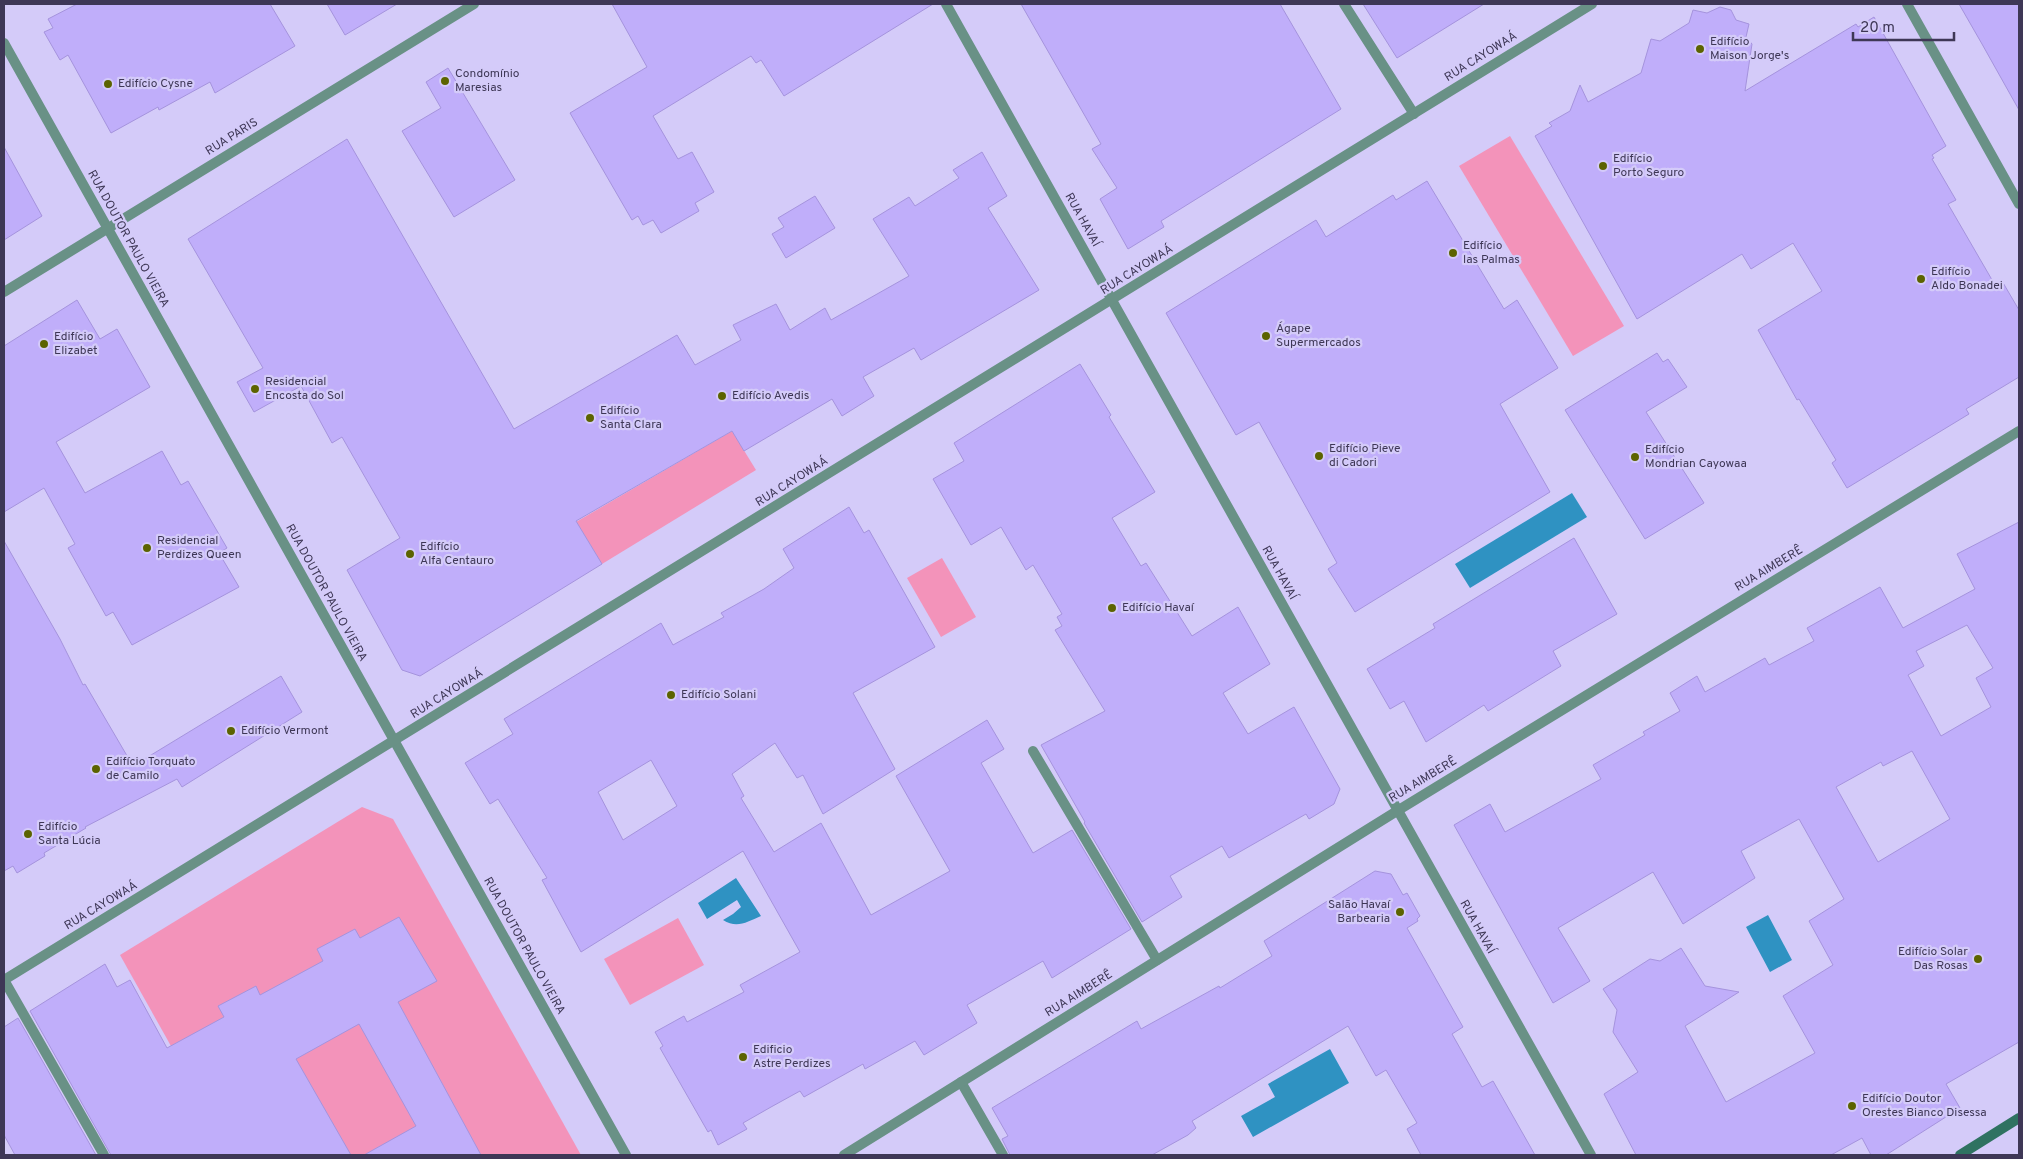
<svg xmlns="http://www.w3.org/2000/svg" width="2023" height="1159" font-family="Overpass,sans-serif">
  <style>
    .green { fill: #f393ba }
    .water { fill: #2f92c2 }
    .building { fill: #c0aefa; stroke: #a593dd; fill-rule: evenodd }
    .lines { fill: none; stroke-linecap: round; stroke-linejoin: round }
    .street { stroke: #699186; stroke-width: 10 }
    .secondary { stroke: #2f7261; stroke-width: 10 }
    .poi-dot { fill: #5c6300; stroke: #d4cbf9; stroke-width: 2 }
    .labels { text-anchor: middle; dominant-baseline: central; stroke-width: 4.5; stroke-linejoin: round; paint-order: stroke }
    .poi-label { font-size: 12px; fill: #3e3756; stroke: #d4cbf9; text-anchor: start }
    .street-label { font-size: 12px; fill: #3e3756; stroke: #d4cbf9 }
  </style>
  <rect width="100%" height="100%" fill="#d4cbf9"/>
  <g class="green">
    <polygon points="1510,136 1624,326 1573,356 1459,166"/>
    <polygon points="732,431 756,470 602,564 576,522"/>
    <polygon points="942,558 976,617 941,637 907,578"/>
    <polygon points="362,807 393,819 581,1155 232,1155 120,955"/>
    <polygon points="678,918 704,965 630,1005 604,959"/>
  </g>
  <g class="water">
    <polygon points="1572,493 1587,517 1470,588 1455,564"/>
    <path d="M 736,878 L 761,916 C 747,922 737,929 723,920 L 733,914 L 741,907 L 737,900 L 707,919 L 698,903 Z"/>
    <polygon points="1768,915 1792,960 1770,972 1746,927"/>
    <polygon points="1330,1049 1349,1083 1253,1137 1241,1116 1275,1097 1268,1084"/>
  </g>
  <g class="building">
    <polygon points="77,4 270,4 295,46 215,93 210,82 159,110 158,107 111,133 68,55 60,60 44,32 53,28 48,19"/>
    <polygon points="327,4 397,4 345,35"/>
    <polygon points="612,4 933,4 784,96 761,60 756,63 751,56 653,116 678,159 692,152 714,192 695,203 699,211 661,233 653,220 643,225 638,216 632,220 570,113 647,67"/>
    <polygon points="1021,4 1280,4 1341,109 1161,221 1164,227 1128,249 1100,199 1117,188 1092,149 1101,144"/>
    <polygon points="1363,4 1484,4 1397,58"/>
    <polygon points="1959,4 2019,4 2019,110 1982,44"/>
    <polygon points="1720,7 1731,10 1736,20 1749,24 1746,37 1752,44 1745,91 1856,24 1858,27 1874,17 1946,146 1932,155 1934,158 1932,159 1956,200 1948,204 1995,285 2002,281 2019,310 2019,377 1966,409 1969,414 1847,488 1832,463 1836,460 1799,399 1797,400 1758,330 1822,291 1793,243 1751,269 1742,254 1637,319 1535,136 1552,126 1549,123 1570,111 1580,85 1588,102 1641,73 1651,39 1660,41 1689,23 1693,10 1707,13"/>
    <polygon points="448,68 515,180 454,217 402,131 441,108 426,82"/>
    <polygon points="347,139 514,429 677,335 695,365 741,340 733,325 776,304 790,330 825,308 831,320 909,276 873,219 909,197 915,206 959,178 953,170 982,152 1007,196 988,208 1039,290 921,360 914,348 863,377 874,396 842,416 832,399 744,451 732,431 576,521 602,564 420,676 402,670 347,570 400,538 342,437 332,443 301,386 254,412 237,382 263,368 188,239"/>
    <polygon points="4,147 42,216 4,240"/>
    <polygon points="1427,181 1504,309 1517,300 1558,368 1500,404 1550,492 1355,612 1328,569 1337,563 1259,422 1236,435 1166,313 1316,220 1326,237 1393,195 1396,200"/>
    <polygon points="815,196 835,228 786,258 772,234 784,227 778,218"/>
    <polygon points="77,300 100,339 117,329 150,387 56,442 85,493 162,451 181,485 188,481 227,548 219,553 239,587 132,645 113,612 106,616 68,548 75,544 44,488 4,512 4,346"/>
    <polygon points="1657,353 1663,362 1668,359 1687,387 1646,412 1704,503 1645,539 1565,410"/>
    <polygon points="1080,364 1111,415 1109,417 1155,492 1112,518 1141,566 1146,563 1192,636 1238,607 1270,664 1223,693 1248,734 1294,707 1340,789 1334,804 1309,819 1306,814 1229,858 1222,846 1170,876 1182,897 1142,922 1084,823 1085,822 1041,745 1105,711 1055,630 1062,626 1057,617 1062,614 1033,565 1026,570 1001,527 971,545 933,479 964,461 954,443"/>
    <path d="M 849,507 L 864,533 L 869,530 L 935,647 L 853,693 L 895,769 L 823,814 L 803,775 L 797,778 L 775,743 L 732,774 L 744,796 L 741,798 L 774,852 L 821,823 L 871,915 L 950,871 L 896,776 L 987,720 L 1004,749 L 981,763 L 1033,853 L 1072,830 L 1131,929 L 1052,978 L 1043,961 L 967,1005 L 977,1023 L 924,1055 L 915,1041 L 865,1069 L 863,1064 L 804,1097 L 800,1091 L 771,1107 L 743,1123 L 747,1129 L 718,1145 L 711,1130 L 708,1132 L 660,1048 L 663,1046 L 655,1032 L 684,1016 L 687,1022 L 744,992 L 740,985 L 800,952 L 743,851 L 581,952 L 542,880 L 547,878 L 498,799 L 490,804 L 465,763 L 513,734 L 504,719 L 661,623 L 673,645 L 724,617 L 721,613 L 764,589 L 794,568 L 783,549 ZM 651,760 L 677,806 L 623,840 L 598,792 Z"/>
    <path d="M 2019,522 L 2019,1042 L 1946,1084 L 1960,1108 L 1886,1155 L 1871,1155 L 1862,1138 L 1831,1155 L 1636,1155 L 1604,1094 L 1638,1072 L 1613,1032 L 1617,1010 L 1603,989 L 1650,959 L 1660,961 L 1681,948 L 1705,986 L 1739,992 L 1685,1026 L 1726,1102 L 1815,1053 L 1783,996 L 1833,965 L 1809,921 L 1844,899 L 1799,819 L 1741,851 L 1755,878 L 1683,924 L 1653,872 L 1558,928 L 1590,981 L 1553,1003 L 1454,825 L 1490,804 L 1505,832 L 1601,779 L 1593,765 L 1645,735 L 1643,732 L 1680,711 L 1670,693 L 1697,676 L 1705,692 L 1765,658 L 1769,665 L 1814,641 L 1807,628 L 1880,587 L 1903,628 L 1975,589 L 1957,554 ZM 1967,625 L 1993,668 L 1976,678 L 1991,707 L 1941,736 L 1908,675 L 1924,666 L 1916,651 ZM 1912,751 L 1950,819 L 1878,862 L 1836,787 L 1881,762 L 1883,766 Z"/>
    <polygon points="1574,538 1617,614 1553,651 1561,666 1488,711 1484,705 1426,742 1404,701 1390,709 1367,669 1435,628 1433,624"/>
    <polygon points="4,541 60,639 83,685 85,684 133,766 281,676 302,712 182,787 177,779 85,827 86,828 44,853 45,856 17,873 13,866 4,871"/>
    <polygon points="1375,871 1391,874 1403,895 1407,893 1420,916 1417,919 1418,921 1407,928 1463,1027 1452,1034 1482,1087 1493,1081 1535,1155 1421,1155 1407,1129 1417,1123 1386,1070 1376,1076 1348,1026 1192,1121 1196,1128 1188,1135 1152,1155 1010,1155 1002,1139 1008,1136 992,1108 1137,1021 1141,1029 1219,986 1220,988 1272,956 1264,941"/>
    <polygon points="399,917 437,981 398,1002 481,1155 364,1155 416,1126 359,1024 296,1059 351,1155 111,1155 30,1011 105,964 117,987 130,980 167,1048 224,1017 218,1006 256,986 260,995 323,961 317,949 355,929 360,938"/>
    <polygon points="18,1018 96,1155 15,1155 4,1135 4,1027"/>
  </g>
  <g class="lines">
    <g class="street">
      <polyline points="946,4 1591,1155"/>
      <polyline points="1344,4 1414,114"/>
      <polyline points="1907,4 2019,204"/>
      <polyline points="4,43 626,1155"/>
      <polyline points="4,292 474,4"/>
      <polyline points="1033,751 1157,960"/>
      <polyline points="961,1082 1003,1155"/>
      <polyline points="104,1155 4,980 1592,4"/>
      <polyline points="844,1155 1397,811 2019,431"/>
    </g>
    <polyline class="secondary" points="1960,1155 2019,1118"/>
  </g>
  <g class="poi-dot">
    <circle cx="1700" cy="49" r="5"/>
    <circle cx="445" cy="81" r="5"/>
    <circle cx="108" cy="84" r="5"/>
    <circle cx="1603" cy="166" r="5"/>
    <circle cx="1453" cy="253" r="5"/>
    <circle cx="1921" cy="279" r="5"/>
    <circle cx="1266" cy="336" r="5"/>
    <circle cx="44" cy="344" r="5"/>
    <circle cx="255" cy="389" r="5"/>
    <circle cx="722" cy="396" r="5"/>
    <circle cx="590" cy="418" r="5"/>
    <circle cx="1319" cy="456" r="5"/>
    <circle cx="1635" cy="457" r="5"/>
    <circle cx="147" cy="548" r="5"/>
    <circle cx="410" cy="554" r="5"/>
    <circle cx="1112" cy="608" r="5"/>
    <circle cx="671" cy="695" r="5"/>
    <circle cx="231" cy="731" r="5"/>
    <circle cx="96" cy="769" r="5"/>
    <circle cx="28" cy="834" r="5"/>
    <circle cx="1400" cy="912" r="5"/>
    <circle cx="1978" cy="959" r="5"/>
    <circle cx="743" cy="1057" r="5"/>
    <circle cx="1852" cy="1106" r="5"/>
  </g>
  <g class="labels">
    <g class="poi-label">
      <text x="1710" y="42">Edifício<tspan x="1710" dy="14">Maison Jorge's</tspan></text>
      <text x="455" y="74">Condomínio<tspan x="455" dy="14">Maresias</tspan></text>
      <text x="118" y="84">Edifício Cysne</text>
      <text x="1613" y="159">Edifício<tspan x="1613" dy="14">Porto Seguro</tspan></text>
      <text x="1463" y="246">Edifício<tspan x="1463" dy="14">las Palmas</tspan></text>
      <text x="1931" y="272">Edifício<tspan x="1931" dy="14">Aldo Bonadei</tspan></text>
      <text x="1276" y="329">Ágape<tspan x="1276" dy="14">Supermercados</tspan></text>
      <text x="54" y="337">Edifício<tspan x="54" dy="14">Elizabet</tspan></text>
      <text x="265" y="382">Residencial<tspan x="265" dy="14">Encosta do Sol</tspan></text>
      <text x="732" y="396">Edifício Avedis</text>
      <text x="600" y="411">Edifício<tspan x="600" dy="14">Santa Clara</tspan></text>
      <text x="1329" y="449">Edifício Pieve<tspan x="1329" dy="14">di Cadori</tspan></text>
      <text x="1645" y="450">Edifício<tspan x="1645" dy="14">Mondrian Cayowaa</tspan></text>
      <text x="157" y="541">Residencial<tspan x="157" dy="14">Perdizes Queen</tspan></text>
      <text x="420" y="547">Edifício<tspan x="420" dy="14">Alfa Centauro</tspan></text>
      <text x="1122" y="608">Edifício Havaí</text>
      <text x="681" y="695">Edifício Solani</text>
      <text x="241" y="731">Edifício Vermont</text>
      <text x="106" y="762">Edifício Torquato<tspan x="106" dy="14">de Camilo</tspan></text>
      <text x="38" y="827">Edifício<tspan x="38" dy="14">Santa Lúcia</tspan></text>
      <text x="1390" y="905" text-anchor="end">Salão Havaí<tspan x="1390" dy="14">Barbearia</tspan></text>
      <text x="1968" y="952" text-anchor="end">Edifício Solar<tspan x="1968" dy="14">Das Rosas</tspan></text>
      <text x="753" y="1050">Edificio<tspan x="753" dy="14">Astre Perdizes</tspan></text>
      <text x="1862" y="1099">Edifício Doutor<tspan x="1862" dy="14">Orestes Bianco Disessa</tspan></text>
    </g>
    <g class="street-label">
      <text transform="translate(1481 57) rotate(-32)">RUA CAYOWAÁ</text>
      <text transform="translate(232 137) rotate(-32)">RUA PARIS</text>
      <text transform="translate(1082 220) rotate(61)">RUA HAVAÍ</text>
      <text transform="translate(128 239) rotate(61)">RUA DOUTOR PAULO VIEIRA</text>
      <text transform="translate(1137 270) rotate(-32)">RUA CAYOWAÁ</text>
      <text transform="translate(792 482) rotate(-32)">RUA CAYOWAÁ</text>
      <text transform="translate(1769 569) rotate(-31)">RUA AIMBERÊ</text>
      <text transform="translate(1279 573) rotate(61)">RUA HAVAÍ</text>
      <text transform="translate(326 593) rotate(61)">RUA DOUTOR PAULO VIEIRA</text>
      <text transform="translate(447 694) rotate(-32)">RUA CAYOWAÁ</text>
      <text transform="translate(1423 780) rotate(-31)">RUA AIMBERÊ</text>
      <text transform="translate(101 906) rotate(-31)">RUA CAYOWAÁ</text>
      <text transform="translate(1477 927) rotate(61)">RUA HAVAÍ</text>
      <text transform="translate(524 946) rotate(61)">RUA DOUTOR PAULO VIEIRA</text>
      <text transform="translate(1079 994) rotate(-32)">RUA AIMBERÊ</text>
    </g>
  </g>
  <rect width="2023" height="1159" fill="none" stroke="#3e3756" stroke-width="10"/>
  <path d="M1853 32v8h101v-8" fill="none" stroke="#3e3756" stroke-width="2.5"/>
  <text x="1860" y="32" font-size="15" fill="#3e3756" stroke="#d4cbf9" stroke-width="4" paint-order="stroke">20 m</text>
</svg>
